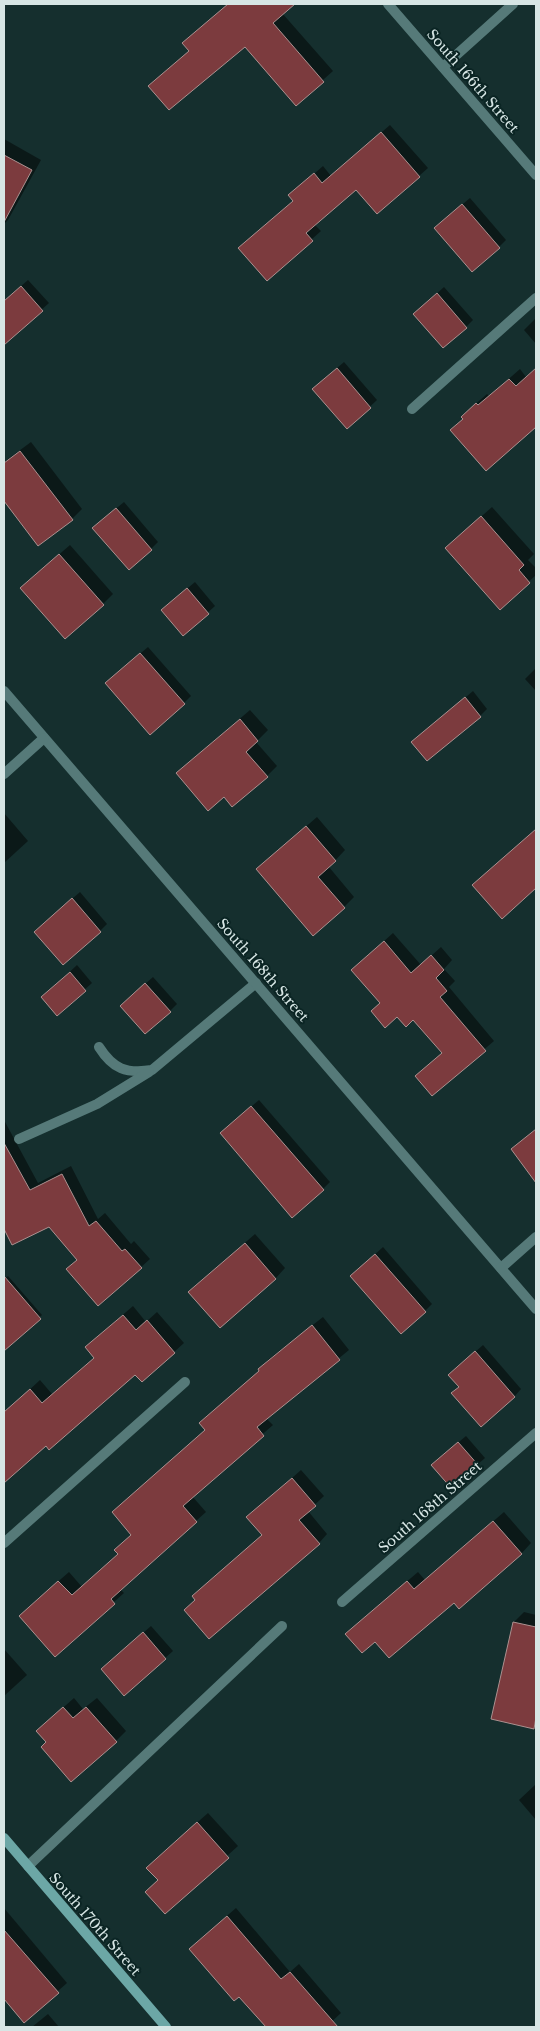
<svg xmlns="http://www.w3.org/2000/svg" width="540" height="2031" font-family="'Libre Baskerville',serif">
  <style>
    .shadow { fill: #0007 }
    .building { fill: #7c3b3e; stroke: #ab9190 }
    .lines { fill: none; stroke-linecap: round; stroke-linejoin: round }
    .lane { stroke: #567a79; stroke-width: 10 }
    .street { stroke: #567a79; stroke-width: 10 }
    .secondary { stroke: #6ca7a6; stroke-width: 10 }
    .labels { text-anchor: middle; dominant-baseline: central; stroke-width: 4; stroke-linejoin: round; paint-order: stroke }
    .street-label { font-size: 14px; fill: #d7e6e5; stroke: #0b2524 }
  </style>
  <rect width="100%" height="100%" fill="#152f2e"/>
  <g class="shadow">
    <polygon points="228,4 293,4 282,13 333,71 296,104 245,45 190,50 184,43"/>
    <polygon points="390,125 428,168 419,176 356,188 314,224 321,231 267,279 249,239 294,200 299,187 323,166 331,176"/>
    <polygon points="4,139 41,160 8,220 4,224"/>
    <polygon points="470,198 506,240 499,247 443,221"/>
    <polygon points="28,280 49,303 4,343 4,301"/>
    <polygon points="444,287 473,320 466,327 422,307"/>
    <polygon points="536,318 536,344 524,330"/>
    <polygon points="344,362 377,400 347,428 321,382"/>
    <polygon points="520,369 526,377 536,369 536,425 486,469 464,419 472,407 487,394 489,396"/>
    <polygon points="31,442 82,509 72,519 38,544 4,499 4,462"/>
    <polygon points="124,502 158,542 151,549 101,521"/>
    <polygon points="492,507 534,554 528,560 536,568 536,575 500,608 457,538"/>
    <polygon points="70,545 113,594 103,604 32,578"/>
    <polygon points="195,582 215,606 184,634 170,603"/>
    <polygon points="148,647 191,696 184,703 114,676"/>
    <polygon points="536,668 536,691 525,679"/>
    <polygon points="473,691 487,709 480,716 413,742"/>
    <polygon points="250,710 268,730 256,742 277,766 267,776 188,763"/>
    <polygon points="4,813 28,841 4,863"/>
    <polygon points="317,817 345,850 329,867 354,897 344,907 257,869"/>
    <polygon points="536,829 536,887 502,917 484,875"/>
    <polygon points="80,892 107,924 100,931 42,925"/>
    <polygon points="393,933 421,965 441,947 452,960 444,969 455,981 449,987 494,1041 432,1094 443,1053 413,1019 381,1002 362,961"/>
    <polygon points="77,965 92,983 57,1014 43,997"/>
    <polygon points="153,977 177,1004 170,1011 129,998"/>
    <polygon points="259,1100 330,1182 323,1189 229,1126"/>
    <polygon points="4,1120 38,1183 71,1166 98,1219 105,1213 131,1244 134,1241 150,1259 99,1305 78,1259 49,1226 12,1244 4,1227"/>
    <polygon points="536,1129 536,1181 512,1149"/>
    <polygon points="255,1234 285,1268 275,1279 200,1282"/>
    <polygon points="383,1247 432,1304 425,1311 359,1269"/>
    <polygon points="8,1276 42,1315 4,1349 4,1279"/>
    <polygon points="133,1306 146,1322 157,1312 184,1343 142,1381 136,1373 46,1444 4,1481 4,1436 24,1419 12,1406 40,1380 52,1394 95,1357 96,1338"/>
    <polygon points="323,1317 349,1350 266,1418 273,1425 192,1496 206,1512 120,1589 124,1593 55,1655 30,1606 69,1572 82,1587 119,1553 206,1429 269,1359"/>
    <polygon points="483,1345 521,1389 514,1397 460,1387 457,1368"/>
    <polygon points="466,1436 485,1458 452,1487 440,1458"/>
    <polygon points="301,1470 324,1496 308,1511 327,1534 319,1543 263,1535 257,1509"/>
    <polygon points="504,1512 531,1543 521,1554 454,1601 357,1624 418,1572 425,1580"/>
    <polygon points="524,1612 536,1615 536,1724 533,1727 514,1622"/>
    <polygon points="151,1626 173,1651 124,1694 110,1662"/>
    <polygon points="4,1649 27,1675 4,1696"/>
    <polygon points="74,1698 83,1709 97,1698 126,1731 116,1741 47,1742 48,1721"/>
    <polygon points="536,1784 536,1820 519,1800"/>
    <polygon points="208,1813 238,1846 165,1912 159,1880 158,1857"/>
    <polygon points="4,1908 67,1983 24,2021 4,1998"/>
    <polygon points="236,1908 290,1972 299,1964 341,2013 328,2025 330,2027 267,2027 239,1995 199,1940"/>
    <polygon points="48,2014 59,2027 32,2027"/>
  </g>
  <g class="building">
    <polygon points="228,4 295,4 273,23 324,82 296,106 245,47 169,110 148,86 189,51 182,43"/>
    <polygon points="381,132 420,177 377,214 356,190 306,233 313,241 267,281 238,248 293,201 288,195 314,173 322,183"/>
    <polygon points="4,155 32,170 4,222"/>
    <polygon points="462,204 500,248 472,272 434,228"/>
    <polygon points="21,286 43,311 4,345 4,301"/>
    <polygon points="437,293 467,328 443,348 413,314"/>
    <polygon points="337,368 371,408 347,429 312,389"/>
    <polygon points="536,368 536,427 486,471 450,430 463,419 461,417 476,403 478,405 509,379 516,386"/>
    <polygon points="20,451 73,520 38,546 4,501 4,463"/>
    <polygon points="116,508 152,550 129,570 92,528"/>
    <polygon points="481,516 524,565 519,570 530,583 500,610 445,548"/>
    <polygon points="59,554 104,605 65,639 20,588"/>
    <polygon points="187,588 209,614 183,636 161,610"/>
    <polygon points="140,653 185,704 150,735 105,683"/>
    <polygon points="465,697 481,717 427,761 411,742"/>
    <polygon points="240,719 258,741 246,752 268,777 232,807 224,797 208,811 176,773"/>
    <polygon points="306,826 336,861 318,877 345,908 313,936 256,869"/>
    <polygon points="536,829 536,888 502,919 472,885"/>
    <polygon points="72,898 101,932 63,965 34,932"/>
    <polygon points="384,941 411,973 431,955 444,970 436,978 447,991 440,997 486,1051 432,1096 415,1076 442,1053 413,1020 406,1027 397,1017 385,1028 371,1011 380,1003 351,970"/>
    <polygon points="70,972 86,991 57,1016 41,997"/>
    <polygon points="145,983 171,1012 145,1034 120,1006"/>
    <polygon points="251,1106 324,1190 292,1218 220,1133"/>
    <polygon points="536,1129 536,1183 511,1149"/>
    <polygon points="4,1143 30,1190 62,1174 89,1226 96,1221 122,1251 125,1249 142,1268 98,1306 66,1269 77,1260 49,1227 12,1245 4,1229"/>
    <polygon points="245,1243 276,1279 220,1328 188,1292"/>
    <polygon points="375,1254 426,1312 401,1334 350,1276"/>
    <polygon points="4,1276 41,1319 4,1351"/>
    <polygon points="123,1315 136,1330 147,1320 175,1353 142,1382 135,1375 49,1450 46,1446 4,1483 4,1412 30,1389 42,1403 94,1358 85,1347"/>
    <polygon points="312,1325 340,1360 257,1427 264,1436 183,1506 197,1522 111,1599 115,1604 55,1657 19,1616 58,1581 72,1595 118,1554 114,1550 131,1535 112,1512 205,1430 199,1423 259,1371 258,1369"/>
    <polygon points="475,1351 515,1397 481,1427 451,1393 459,1387 448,1375"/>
    <polygon points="458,1442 479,1466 452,1489 431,1465"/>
    <polygon points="292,1478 316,1506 299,1520 320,1544 209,1639 184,1610 195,1600 192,1596 262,1535 246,1517"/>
    <polygon points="493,1521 522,1554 459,1609 454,1603 389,1658 375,1642 362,1653 345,1634 407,1581 414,1589"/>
    <polygon points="513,1622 536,1627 536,1717 534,1729 491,1719"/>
    <polygon points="143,1632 166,1659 124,1696 101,1669"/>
    <polygon points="63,1707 73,1718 86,1707 117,1742 71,1782 41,1747 46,1742 36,1731"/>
    <polygon points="197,1822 229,1858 165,1914 145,1892 158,1880 146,1868"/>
    <polygon points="227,1916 281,1979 290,1972 338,2027 266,2027 239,1997 234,2001 189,1949"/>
    <polygon points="4,1930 59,1993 24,2023 4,1999"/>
  </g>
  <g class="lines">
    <g class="lane">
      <polyline points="443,67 513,4"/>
      <polyline points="412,409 536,298"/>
      <path d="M 99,1047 C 113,1069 126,1074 152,1070 L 256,983"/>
      <polyline points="19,1139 97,1104 149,1072"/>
      <polyline points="4,1543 185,1382"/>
    </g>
    <g class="street">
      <polyline points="388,4 536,175"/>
      <polyline points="4,691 536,1309"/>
      <polyline points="4,774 44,738"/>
      <polyline points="501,1268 536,1237"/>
      <polyline points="342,1602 536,1433"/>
      <polyline points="28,1866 282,1626"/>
    </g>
    <polyline class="secondary" points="4,1838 166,2027"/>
  </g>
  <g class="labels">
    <g class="street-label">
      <text transform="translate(473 81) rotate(49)">South 166th Street</text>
      <text transform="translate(263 970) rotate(49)">South 168th Street</text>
      <text transform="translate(430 1507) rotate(-41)">South 168th Street</text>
      <text transform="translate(95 1924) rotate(49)">South 170th Street</text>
    </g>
  </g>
  <rect width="540" height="2031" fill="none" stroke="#d7e6e5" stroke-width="10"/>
</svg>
